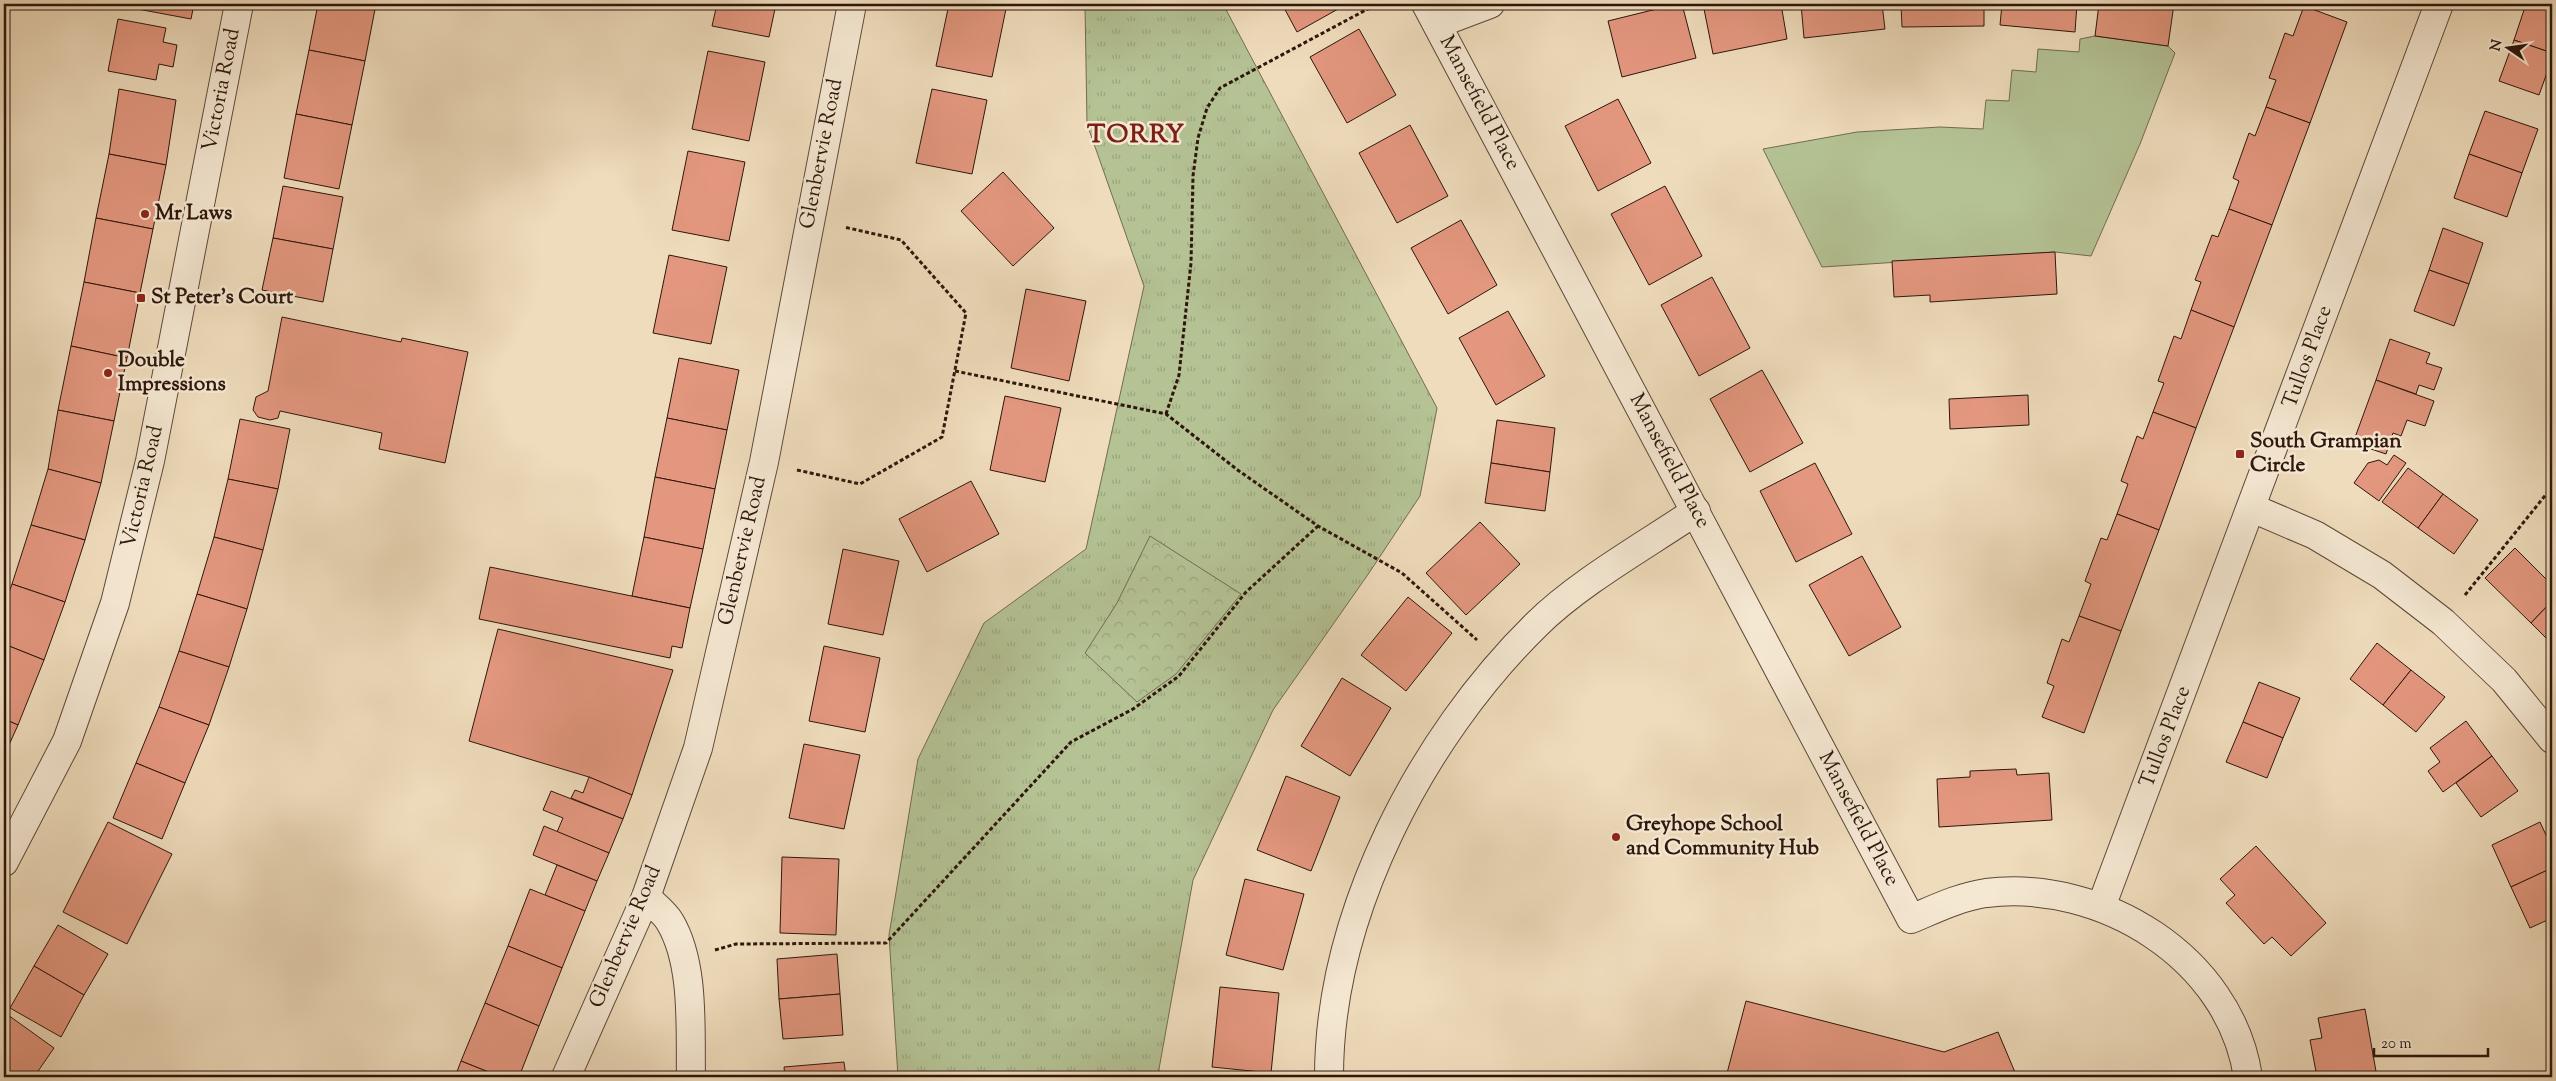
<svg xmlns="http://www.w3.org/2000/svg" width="2556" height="1081" font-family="'Sorts Mill Goudy',serif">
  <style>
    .grass { fill: url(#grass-tufts); stroke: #716c50 }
    .park { fill: url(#park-crowns); stroke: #716c50 }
    .garden { fill: #b4c294; stroke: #716c50 }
    .building { fill: #e3977f; stroke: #2e160c }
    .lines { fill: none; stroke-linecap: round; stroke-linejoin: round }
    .minor-casing { stroke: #5e4838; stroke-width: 30 }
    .tertiary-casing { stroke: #5e4838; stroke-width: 30 }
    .path { stroke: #2e160c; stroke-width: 3; stroke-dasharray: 4 2.5; stroke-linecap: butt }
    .minor { stroke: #f5e8d3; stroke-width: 28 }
    .tertiary { stroke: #f5e8d3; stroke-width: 28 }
    .poi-dot { fill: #8f2418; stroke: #f5e8d3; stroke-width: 2 }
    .labels { text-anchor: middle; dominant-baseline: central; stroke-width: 5; stroke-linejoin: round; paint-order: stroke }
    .street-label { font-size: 21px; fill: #2e160c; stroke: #f5e8d3 }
    .poi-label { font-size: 21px; font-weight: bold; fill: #2e160c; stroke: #f5e8d3; text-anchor: start }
    .district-label { font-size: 26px; font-weight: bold; letter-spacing: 1px; fill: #7a1f14; stroke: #f5e8d3 }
  </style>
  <defs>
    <pattern id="grass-tufts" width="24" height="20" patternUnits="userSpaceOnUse" patternTransform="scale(1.25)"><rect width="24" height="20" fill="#b4c294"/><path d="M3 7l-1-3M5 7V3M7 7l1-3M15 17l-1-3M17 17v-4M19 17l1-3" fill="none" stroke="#9ba67e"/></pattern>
    <pattern id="park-crowns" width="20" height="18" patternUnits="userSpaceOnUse" patternTransform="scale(1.25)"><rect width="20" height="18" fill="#b4c294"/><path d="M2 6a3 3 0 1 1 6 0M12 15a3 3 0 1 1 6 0" fill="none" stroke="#9ba67e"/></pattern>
  </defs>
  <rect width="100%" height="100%" fill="#efdcbc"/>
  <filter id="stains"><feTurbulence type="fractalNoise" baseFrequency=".004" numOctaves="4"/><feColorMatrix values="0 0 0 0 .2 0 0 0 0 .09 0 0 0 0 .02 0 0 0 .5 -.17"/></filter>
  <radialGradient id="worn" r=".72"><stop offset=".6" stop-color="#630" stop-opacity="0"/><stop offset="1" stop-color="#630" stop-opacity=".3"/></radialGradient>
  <polygon class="grass" points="1085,4 1223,4 1437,408 1420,496 1369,573 1273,710 1193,880 1159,1069 1160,1077 898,1077 889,935 918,759 984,623 1086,549 1144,286 1087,124"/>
  <polygon class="park" points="1150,536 1241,594 1176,674 1137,702 1085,653 1117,603"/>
  <polygon class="garden" points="2095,36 2168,46 2175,53 2140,144 2091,256 2055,252 1822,267 1763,149 1857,132 1940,127 1983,129 1986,100 2009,101 2012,70 2036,72 2038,49 2079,52 2080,39"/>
  <g class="building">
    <polygon points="111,4 194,4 191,19"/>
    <polygon points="318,4 376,4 365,61 309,50"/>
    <polygon points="717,4 776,4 769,37 712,26"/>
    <polygon points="949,4 1007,4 992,77 936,66"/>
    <polygon points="1282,4 1347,4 1297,32"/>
    <polygon points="1677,4 1682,4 1696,58 1622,77 1608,21"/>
    <polygon points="1703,4 1781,4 1787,39 1713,54"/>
    <polygon points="1801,4 1882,4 1885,29 1804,38"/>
    <polygon points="1901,4 1984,4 1984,26 1902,27"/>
    <polygon points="2002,4 2077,4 2075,32 2000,25"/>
    <polygon points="2099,4 2174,4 2168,46 2095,36"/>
    <polygon points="2526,4 2544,4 2552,7 2552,53 2514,40"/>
    <polygon points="2304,6 2347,22 2310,123 2266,107 2276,80 2269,78 2285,33 2293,36"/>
    <polygon points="118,19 166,28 163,42 177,45 173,67 159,64 156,80 108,71"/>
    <polygon points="1359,29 1396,95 1347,123 1310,57"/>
    <polygon points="2514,40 2552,53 2552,59 2539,95 2499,81"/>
    <polygon points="309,50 365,61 352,125 296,114"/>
    <polygon points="708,51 765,62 749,141 692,129"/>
    <polygon points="119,89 176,100 166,165 109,154"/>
    <polygon points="932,89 987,100 972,174 916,163"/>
    <polygon points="1618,99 1651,163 1598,191 1565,126"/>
    <polygon points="2266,107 2310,123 2272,225 2229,209 2239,181 2233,178 2249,133 2255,136"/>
    <polygon points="2485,111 2538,129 2522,173 2469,154"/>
    <polygon points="296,114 352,125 339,189 284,178"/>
    <polygon points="1410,125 1448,196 1397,223 1359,153"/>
    <polygon points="688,151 745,162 729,241 672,230"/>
    <polygon points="109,154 166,165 153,229 96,218"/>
    <polygon points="2469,154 2522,173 2507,217 2454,198"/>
    <polygon points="1003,172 1054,228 1013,266 961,211"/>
    <polygon points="283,186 343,197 333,249 273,238"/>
    <polygon points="1665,186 1702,256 1649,285 1611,214"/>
    <polygon points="2229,209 2272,225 2234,327 2191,310 2201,282 2195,280 2212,235 2218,237"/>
    <polygon points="96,218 153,229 140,293 84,282"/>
    <polygon points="1461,220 1497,285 1448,314 1411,248"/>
    <polygon points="2443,228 2483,243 2469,284 2429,270"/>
    <polygon points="273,238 333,249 323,302 262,290"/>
    <polygon points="2055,252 2057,294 1930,302 1930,295 1894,297 1892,261"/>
    <polygon points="669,255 727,267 711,344 653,333"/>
    <polygon points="2429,270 2469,284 2454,326 2414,311"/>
    <polygon points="1712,277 1750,348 1699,376 1661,305"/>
    <polygon points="84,282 140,293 127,358 71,346"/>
    <polygon points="1026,289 1086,301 1069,381 1011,368"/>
    <polygon points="2191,310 2234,327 2196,428 2153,412 2164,383 2158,381 2174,336 2181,339"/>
    <polygon points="1508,311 1545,376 1496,405 1459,338"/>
    <polygon points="282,317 401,342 402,338 468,352 445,463 379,449 382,433 280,411 278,418 270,420 258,417 253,410 256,397 268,391"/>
    <polygon points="2390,339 2430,353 2426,363 2442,368 2434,390 2419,385 2416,394 2376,380"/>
    <polygon points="71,346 127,358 114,421 58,410"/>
    <polygon points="679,358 739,370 727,430 667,418"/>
    <polygon points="1762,370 1803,443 1750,472 1710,399"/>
    <polygon points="2376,380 2434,401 2425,426 2407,420 2401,436 2393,433 2386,454 2353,443"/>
    <polygon points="2028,395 2029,425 1950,429 1949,399"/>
    <polygon points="1005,396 1061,408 1045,482 990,470"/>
    <polygon points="58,410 114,421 101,483 48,469"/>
    <polygon points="2153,412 2196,428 2159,530 2117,514 2128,484 2121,481 2137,436 2143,439"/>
    <polygon points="667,418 727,430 715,489 655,477"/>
    <polygon points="240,419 290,429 278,489 228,479"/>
    <polygon points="1497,420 1555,428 1550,472 1491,463"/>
    <polygon points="2394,455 2406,463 2379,501 2354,483 2368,463 2379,460 2387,465"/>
    <polygon points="1491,463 1550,472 1545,511 1485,503"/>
    <polygon points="1815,463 1852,534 1796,562 1760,491"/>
    <polygon points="2408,468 2443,494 2418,528 2382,502"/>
    <polygon points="48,469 101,483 85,540 31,525"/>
    <polygon points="655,477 715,489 703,549 644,537"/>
    <polygon points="228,479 278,489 263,550 214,537"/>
    <polygon points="971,481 999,534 927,572 899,519"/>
    <polygon points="2443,494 2478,520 2454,554 2418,528"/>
    <polygon points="2117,514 2159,530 2121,631 2079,616 2091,584 2085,581 2101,538 2107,540"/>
    <polygon points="1480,522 1520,564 1466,615 1426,573"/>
    <polygon points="31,525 85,540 65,602 12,584"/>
    <polygon points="214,537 263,550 247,609 197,594"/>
    <polygon points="644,537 703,549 690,608 632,596"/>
    <polygon points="2515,548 2552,585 2552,601 2531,623 2485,578"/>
    <polygon points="843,549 899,561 883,635 828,624"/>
    <polygon points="1862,556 1901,627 1849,656 1809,585"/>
    <polygon points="490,567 690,608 682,648 672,646 670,658 479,619"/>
    <polygon points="12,584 65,602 44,660 4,644 4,606"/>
    <polygon points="197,594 247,609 229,667 179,651"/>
    <polygon points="1408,597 1452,633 1406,691 1361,655"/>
    <polygon points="2552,601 2552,644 2531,623"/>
    <polygon points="2079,616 2121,631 2084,733 2042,717 2054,686 2047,683 2062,639 2069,642"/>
    <polygon points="498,629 673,670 632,795 589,777 469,741"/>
    <polygon points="2377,643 2411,670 2383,705 2350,679"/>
    <polygon points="4,644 44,660 18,725 4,719"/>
    <polygon points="824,646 880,658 865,732 809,721"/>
    <polygon points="179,651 229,667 209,725 159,707"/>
    <polygon points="2411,670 2445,697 2416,732 2383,705"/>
    <polygon points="1342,678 1391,708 1350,776 1301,746"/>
    <polygon points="2259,682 2300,698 2283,738 2243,722"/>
    <polygon points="159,707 209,725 185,783 136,763"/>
    <polygon points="4,719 18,725 4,756"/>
    <polygon points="2466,721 2492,756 2443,792 2428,771 2440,762 2430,748"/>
    <polygon points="2243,722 2283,738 2267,778 2226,762"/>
    <polygon points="804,744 860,755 844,829 789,818"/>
    <polygon points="2492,756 2518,791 2481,817 2456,783"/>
    <polygon points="136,763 185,783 162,839 113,818"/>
    <polygon points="2016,769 2017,775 2049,773 2052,820 1939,827 1937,779 1970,777 1970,771"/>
    <polygon points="1286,776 1340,797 1311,871 1257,850"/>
    <polygon points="589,777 632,795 623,819 571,798 575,790 583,793"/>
    <polygon points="551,791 623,819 609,853 557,832 563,818 543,810"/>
    <polygon points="108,822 172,854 127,944 63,912"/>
    <polygon points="2540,822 2552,848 2552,868 2511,887 2492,845"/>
    <polygon points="544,826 609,853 597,881 533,855"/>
    <polygon points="2256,846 2326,923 2291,956 2272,937 2264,944 2226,903 2235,895 2220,879"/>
    <polygon points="782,857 839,859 836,935 780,933"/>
    <polygon points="557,865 597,881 585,911 545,895"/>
    <polygon points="2552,868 2552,918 2530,928 2511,887"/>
    <polygon points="1245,879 1304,894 1283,970 1226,955"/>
    <polygon points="530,889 585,911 562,968 508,946"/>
    <polygon points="58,925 108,954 84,995 34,966"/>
    <polygon points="508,946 562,968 539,1026 485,1003"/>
    <polygon points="837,954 840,994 779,999 777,959"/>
    <polygon points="2552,955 2552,971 2549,956"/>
    <polygon points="34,966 84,995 61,1037 10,1008"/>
    <polygon points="1220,987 1279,993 1271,1073 1212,1067"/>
    <polygon points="840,994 843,1035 783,1039 779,999"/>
    <polygon points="1746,1001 1944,1052 1998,1032 2017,1077 1726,1077"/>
    <polygon points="485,1003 539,1026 519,1077 501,1077 461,1061"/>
    <polygon points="2365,1009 2377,1077 2317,1077 2310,1040 2322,1038 2318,1018"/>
    <polygon points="8,1015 54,1048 34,1077 4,1077 4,1021"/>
    <polygon points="461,1061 501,1077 455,1077"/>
    <polygon points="844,1062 846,1077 785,1077 784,1067"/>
  </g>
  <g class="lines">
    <defs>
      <g id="minor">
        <path d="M 1426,4 L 1911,919 C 1935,909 1959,897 1986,893 C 2101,879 2230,957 2248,1077"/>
        <polyline points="1437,24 1490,4"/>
        <polyline points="2252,508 2315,535 2382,575 2443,622 2504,680 2552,739"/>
        <path d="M 646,897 C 654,905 665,913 670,922 C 695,964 690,1029 691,1077"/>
        <polyline points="2101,907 2439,4"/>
        <polyline points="566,1077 646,897 698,748 764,462 852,4"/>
        <path d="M 1329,1077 C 1329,914 1421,738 1536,625 C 1578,583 1646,545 1696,511"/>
      </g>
      <polyline id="tertiary" points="4,862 67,741 115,603 150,461 239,4"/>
    </defs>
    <use href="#minor" class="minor-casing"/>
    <use href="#tertiary" class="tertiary-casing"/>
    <g class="path">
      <polyline points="955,371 1166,414 1239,471 1318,526 1402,573 1477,640"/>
      <polyline points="1166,414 1179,375 1191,263 1193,176 1198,138 1207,108 1220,88 1377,4"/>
      <polyline points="797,470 860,484 942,437 966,313 901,240 844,227"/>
      <polyline points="2465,595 2552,487"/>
      <polyline points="715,950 736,944 886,943 1071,742 1133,709 1179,676 1246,592 1318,526"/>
    </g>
    <use href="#minor" class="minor"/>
    <use href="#tertiary" class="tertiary"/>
  </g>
  <g class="poi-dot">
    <circle cx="145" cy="214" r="5"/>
    <rect x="136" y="293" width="10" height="10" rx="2.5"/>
    <circle cx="108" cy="373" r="5"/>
    <rect x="2235" y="449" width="10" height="10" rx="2.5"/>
    <circle cx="1616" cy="837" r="5"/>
  </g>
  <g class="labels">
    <g class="street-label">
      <text transform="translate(222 90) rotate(-79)">Victoria Road</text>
      <text transform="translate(1479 103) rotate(62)">Mansefield Place</text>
      <text transform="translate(822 154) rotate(-79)">Glenbervie Road</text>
      <text transform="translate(2308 357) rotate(-70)">Tullos Place</text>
      <text transform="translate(1669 461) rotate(62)">Mansefield Place</text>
      <text transform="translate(143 487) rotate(-77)">Victoria Road</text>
      <text transform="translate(743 551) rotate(-77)">Glenbervie Road</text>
      <text transform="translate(2166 737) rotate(-69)">Tullos Place</text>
      <text transform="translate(1858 819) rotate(62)">Mansefield Place</text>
      <text transform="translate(626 937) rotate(-67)">Glenbervie Road</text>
    </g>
    <g class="poi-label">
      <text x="155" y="214">Mr Laws</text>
      <text x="151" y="298">St Peter's Court</text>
      <text x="118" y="361">Double<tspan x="118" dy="24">Impressions</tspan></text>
      <text x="2250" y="442">South Grampian<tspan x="2250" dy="24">Circle</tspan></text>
      <text x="1626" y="825">Greyhope School<tspan x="1626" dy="24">and Community Hub</tspan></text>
    </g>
    <g class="district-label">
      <text x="1136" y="135">TORRY</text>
    </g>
  </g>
  <rect width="2556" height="1081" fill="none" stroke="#efdcbc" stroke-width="20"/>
  <rect x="5" y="5" width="2546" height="1071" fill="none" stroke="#2e160c" stroke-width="2.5"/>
  <rect x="10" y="10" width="2536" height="1061" fill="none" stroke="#2e160c"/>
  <g transform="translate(2508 48) rotate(283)" stroke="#f5e8d3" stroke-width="4" paint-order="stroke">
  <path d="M0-4L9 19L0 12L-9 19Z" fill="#2e160c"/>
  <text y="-8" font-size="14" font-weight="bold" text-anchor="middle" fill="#2e160c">N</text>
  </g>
  <path d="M2374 1048v8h114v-8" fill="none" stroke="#2e160c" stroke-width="2.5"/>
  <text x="2381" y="1048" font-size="15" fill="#2e160c" stroke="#f5e8d3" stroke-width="4" paint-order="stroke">20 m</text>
  <rect width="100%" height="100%" filter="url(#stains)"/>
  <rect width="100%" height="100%" fill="url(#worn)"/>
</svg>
